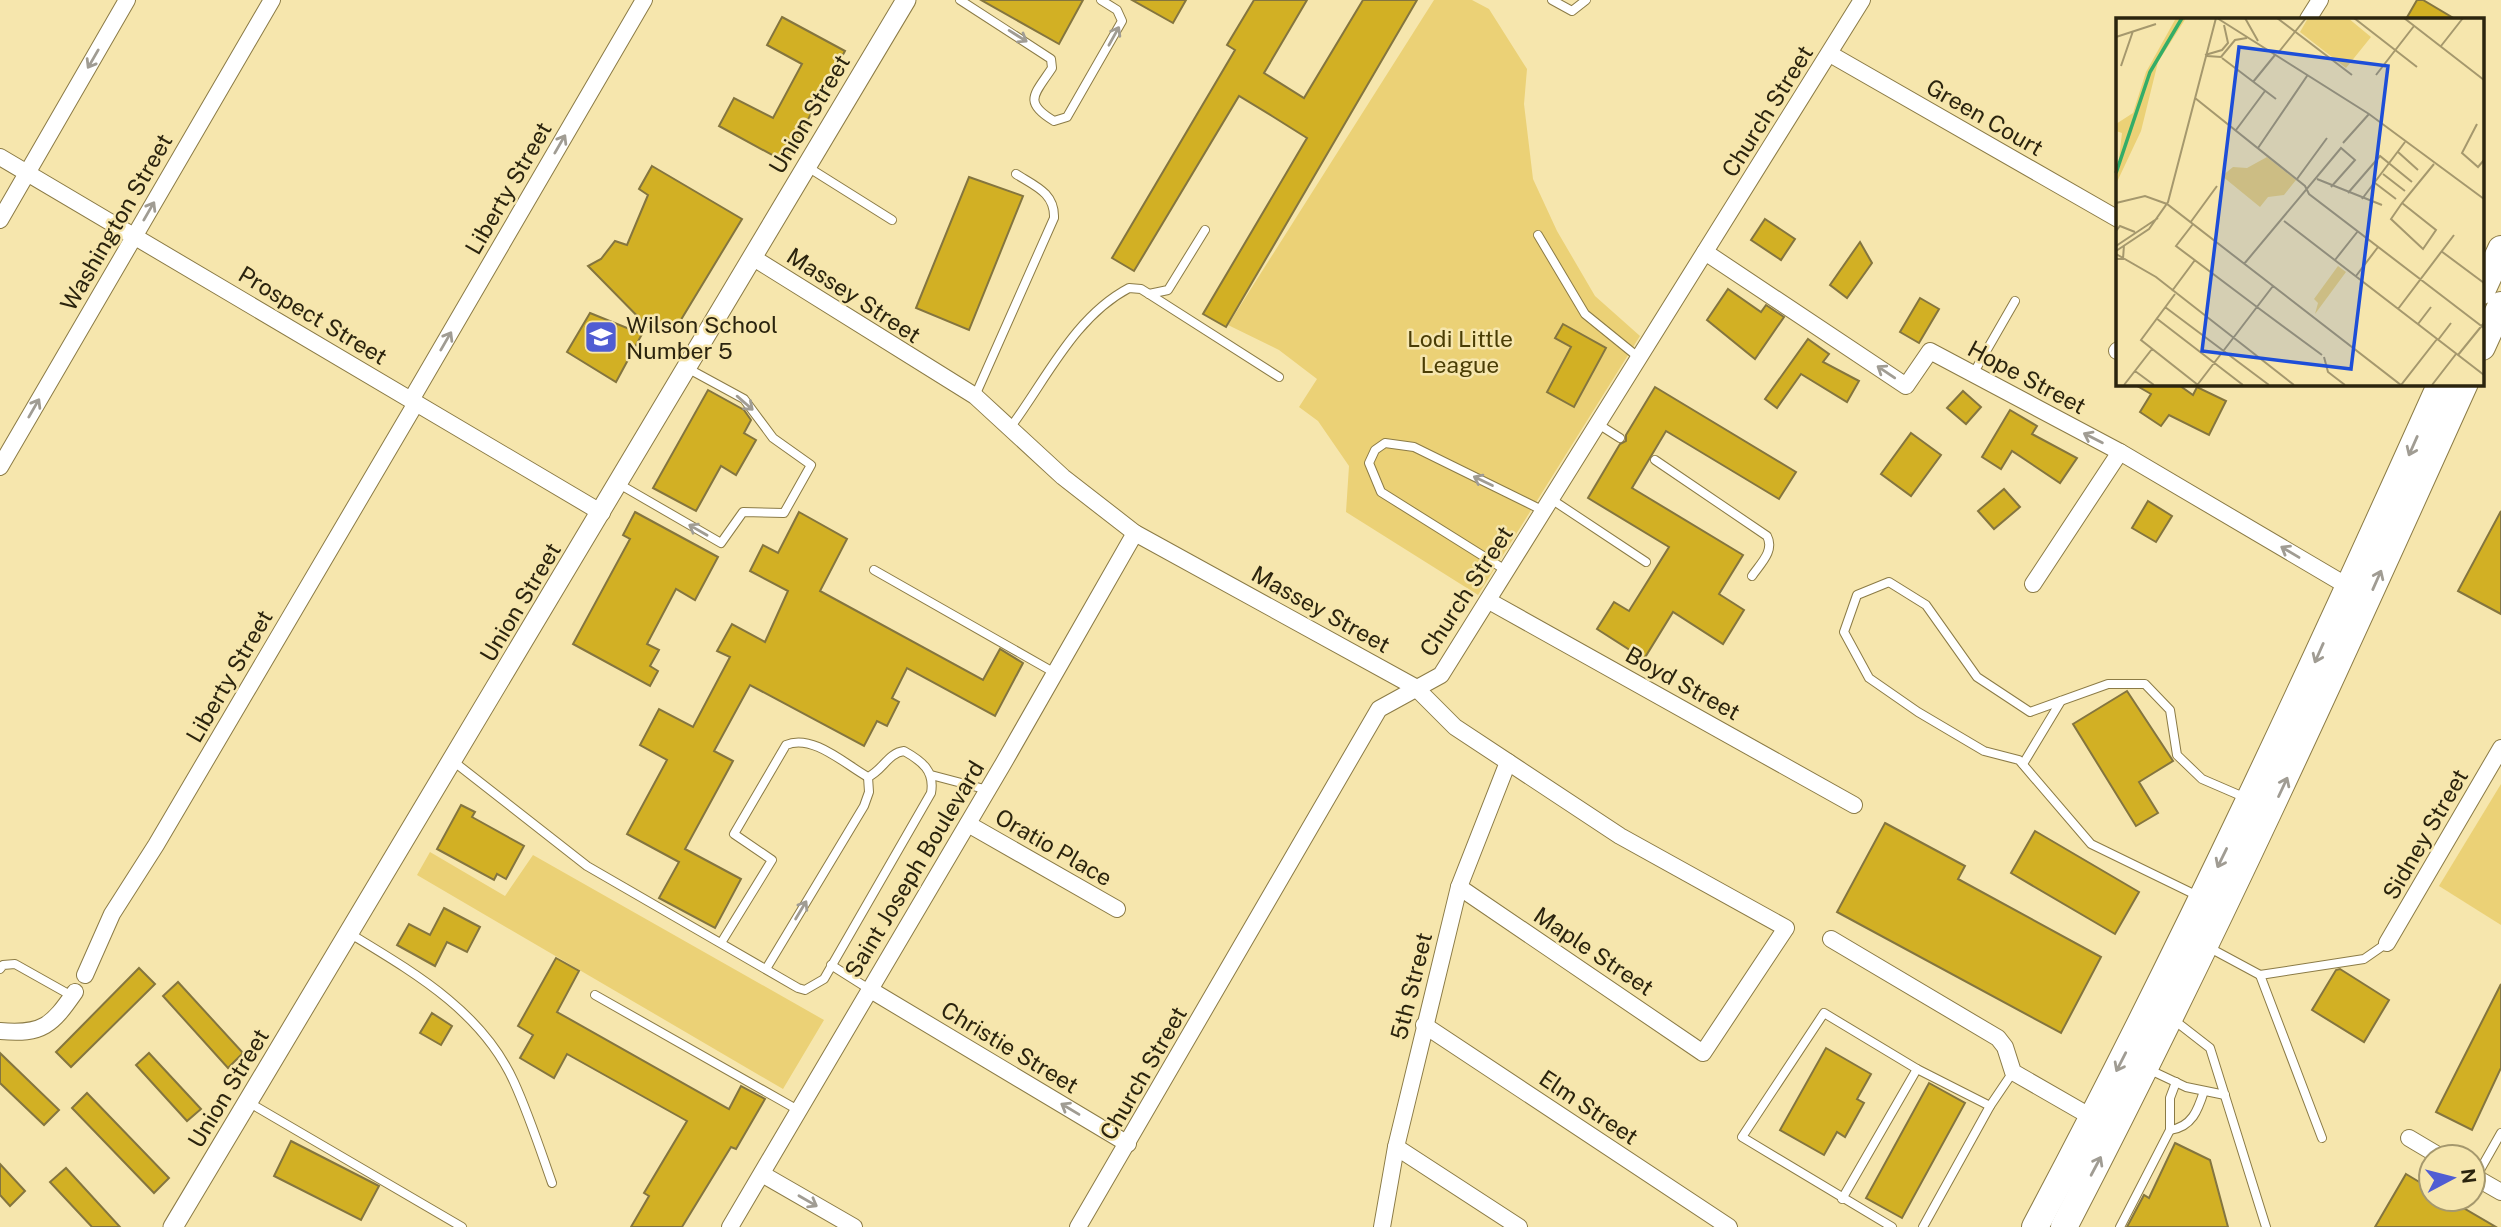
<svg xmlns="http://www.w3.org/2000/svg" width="2501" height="1227" font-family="'Public Sans',sans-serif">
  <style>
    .green { fill: #ebd176 }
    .building { fill: #d2b024; stroke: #84753f; stroke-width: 2 }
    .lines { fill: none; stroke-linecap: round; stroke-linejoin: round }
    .service-casing { stroke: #8b7b46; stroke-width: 10 }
    .minor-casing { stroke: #8b7b46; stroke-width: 18 }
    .tertiary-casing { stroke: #8b7b46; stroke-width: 21 }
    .trunk-casing { stroke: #8b7b46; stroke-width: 28 }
    .service { stroke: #fff; stroke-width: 8 }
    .minor { stroke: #fff; stroke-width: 16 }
    .tertiary { stroke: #fff; stroke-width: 19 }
    .trunk { stroke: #fff; stroke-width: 26 }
    .oneway { stroke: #a09c93 }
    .labels { text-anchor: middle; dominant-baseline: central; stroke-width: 5; stroke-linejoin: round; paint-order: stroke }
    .street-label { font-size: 23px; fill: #2b240e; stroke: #f6e6ad }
    .poi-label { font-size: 23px; fill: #2b240e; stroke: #f6e6ad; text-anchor: start }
    .park-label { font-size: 23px; fill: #4a3d05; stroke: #f6e6ad }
    .inset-river { fill: none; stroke: #33ad68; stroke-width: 3.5 }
    .inset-road { fill: none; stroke: #a5986d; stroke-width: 2 }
    .view { fill: #1d4ed8; fill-opacity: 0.15; stroke: #1d4ed8; stroke-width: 3.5 }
    .inset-edge { fill: none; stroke: #2b240e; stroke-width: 3.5 }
  </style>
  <rect width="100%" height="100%" fill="#f6e6ad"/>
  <g class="green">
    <polygon points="1434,0 1472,0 1489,9 1527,69 1524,104 1533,179 1557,231 1595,296 1640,336 1478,595 1346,512 1349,466 1318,421 1299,407 1317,379 1279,350 1228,325"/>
    <polygon points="2501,784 2501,925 2439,886"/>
    <polygon points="430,852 505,896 533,855 824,1020 783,1089 417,875"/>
  </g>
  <g class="building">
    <polygon points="981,0 1083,0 1059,44"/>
    <polygon points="1132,0 1186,0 1173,23"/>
    <polygon points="1254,0 1307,0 1264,73 1304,98 1363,0 1417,0 1226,327 1203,314 1307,138 1272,116 1239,96 1134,271 1112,258 1235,50 1227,45"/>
    <polygon points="2417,0 2423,0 2455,19 2406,19"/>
    <polygon points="782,17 845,51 785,162 719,126 734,98 773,118 802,64 767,45"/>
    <polygon points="652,166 742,219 676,328 658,321 653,332 588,266 601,259 615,241 627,245 648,195 639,189"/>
    <polygon points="969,177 1023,196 969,330 916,308"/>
    <polygon points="1765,219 1795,239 1781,260 1751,240"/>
    <polygon points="1860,242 1872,263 1847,298 1830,285"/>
    <polygon points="1728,289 1761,312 1766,305 1784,317 1755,359 1707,320"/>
    <polygon points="1920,298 1939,309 1919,343 1900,332"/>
    <polygon points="590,313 642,334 616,382 567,352"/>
    <polygon points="1563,324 1606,348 1574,407 1547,392 1571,347 1555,338"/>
    <polygon points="1808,339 1829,354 1823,362 1859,381 1847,402 1801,374 1777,408 1765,399"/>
    <polygon points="2132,383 2176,383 2193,395 2197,387 2226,401 2209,435 2169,415 2161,426 2140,412 2151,394"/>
    <polygon points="1655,387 1796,472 1779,499 1666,431 1632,488 1743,555 1719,594 1744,610 1723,644 1673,612 1644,659 1597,629 1614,602 1629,611 1669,547 1588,498 1620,444 1626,441 1626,435"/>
    <polygon points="708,390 744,410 751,420 744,433 756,440 736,475 721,466 696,511 653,488"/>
    <polygon points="1963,391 1981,407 1966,424 1947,408"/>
    <polygon points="2010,410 2037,426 2032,434 2077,458 2060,483 2012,451 2001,469 1982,457"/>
    <polygon points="1911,433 1941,455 1911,496 1881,474"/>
    <polygon points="2004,489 2020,507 1994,529 1978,511"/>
    <polygon points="2148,501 2172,516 2156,542 2132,528"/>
    <polygon points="2501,511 2501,614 2458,591"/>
    <polygon points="635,512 718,557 695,600 676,589 647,644 659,650 650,666 658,671 650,686 573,644 630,539 623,535"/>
    <polygon points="799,512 847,539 820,591 983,680 1000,649 1023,663 995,716 907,668 892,698 899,702 887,726 877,721 864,746 750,685 714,751 733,761 685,849 741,879 715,928 659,898 679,862 627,834 667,760 640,745 659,709 693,727 730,657 717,651 732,624 765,642 788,591 750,571 763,545 778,553"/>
    <polygon points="2127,691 2173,761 2139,782 2158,813 2136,826 2073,724"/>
    <polygon points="461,805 475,812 472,817 524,846 506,879 497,874 494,880 437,849"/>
    <polygon points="1885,823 1965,866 1958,879 2101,957 2061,1033 1837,912"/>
    <polygon points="2035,831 2139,892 2115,934 2011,873"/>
    <polygon points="444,908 480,927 467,952 447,942 435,966 397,945 409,924 430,935"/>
    <polygon points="556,958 579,971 557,1012 729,1109 741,1086 765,1099 736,1149 731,1147 682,1227 631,1227 649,1196 644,1193 687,1121 567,1054 554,1078 520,1058 533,1035 518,1026"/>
    <polygon points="139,968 155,984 71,1067 56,1052"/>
    <polygon points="2340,969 2389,1000 2364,1042 2312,1010 2336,970"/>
    <polygon points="178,982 243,1053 228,1068 163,996"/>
    <polygon points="2501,984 2501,1068 2472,1130 2436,1112"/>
    <polygon points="432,1013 452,1026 441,1045 420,1033"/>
    <polygon points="1826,1048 1871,1074 1857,1099 1864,1103 1845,1137 1837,1132 1824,1155 1780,1130"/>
    <polygon points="0,1053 59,1110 44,1125 0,1083"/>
    <polygon points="149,1053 201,1109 187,1121 136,1065"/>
    <polygon points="1929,1083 1965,1103 1902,1218 1866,1198"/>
    <polygon points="87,1093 169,1178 154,1193 72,1108"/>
    <polygon points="291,1141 379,1186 361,1220 274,1176"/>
    <polygon points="2175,1143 2210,1160 2228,1227 2127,1227 2144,1195 2149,1198"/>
    <polygon points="0,1164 25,1191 10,1206 0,1195"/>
    <polygon points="66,1168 120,1227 92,1227 50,1182"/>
    <polygon points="2406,1174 2431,1189 2431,1199 2448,1199 2496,1227 2375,1227"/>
  </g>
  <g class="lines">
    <defs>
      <g id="service">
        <path d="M 960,0 L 1051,59 L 1052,68 C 1035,94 1022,102 1054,121 L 1067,117 L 1122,21 L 1117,10 L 1101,0"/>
        <polyline points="1552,0 1572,11 1586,0"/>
        <polyline points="806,166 892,220"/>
        <polyline points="1538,235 1585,314 1638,357"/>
        <polyline points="1149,294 1168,290 1205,230"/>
        <polyline points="1973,374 2015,301"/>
        <path d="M 975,396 L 1054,218 C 1055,193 1035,186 1016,174"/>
        <polyline points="1598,424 1620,438"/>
        <path d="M 1010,428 C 1046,380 1074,317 1129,288 L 1141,289 L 1149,294 L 1279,377"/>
        <path d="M 1655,460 L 1767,536 C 1775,551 1760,564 1752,576"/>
        <polyline points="619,484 721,543 743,512 784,513 811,465 773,438 744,399 687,368"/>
        <polyline points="1551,499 1646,562"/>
        <polyline points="874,570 1055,673"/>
        <polyline points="1507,571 1381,492 1369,463 1375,450 1385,443 1414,447 1544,511"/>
        <path d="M 453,761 L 587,866 L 798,988 L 805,990 L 824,979 L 931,793 C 935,771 922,761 904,751 C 888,753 883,770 868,777 C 846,765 812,733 786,745 L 734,834 L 772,860 L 721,943"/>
        <polyline points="2023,764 2061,701"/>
        <polyline points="931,775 988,790"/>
        <polyline points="2200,897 2091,844 2019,760 1984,751 1918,712 1869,678 1844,632 1857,595 1889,582 1926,605 1977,677 2030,712 2108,684 2145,684 2170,710 2177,755 2202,779 2246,798"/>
        <path d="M 349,933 C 413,972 482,1011 514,1082 C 529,1115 540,1149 552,1183"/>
        <polyline points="2208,947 2260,975"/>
        <polyline points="831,965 869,989"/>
        <polyline points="0,969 3,965 15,964 72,996"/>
        <polyline points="766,969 864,806 869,792 868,777"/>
        <polyline points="595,995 798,1110"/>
        <polyline points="2174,1020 2210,1048 2266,1227"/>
        <polyline points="1917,1069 1990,1106"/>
        <polyline points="2150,1070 2186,1087 2225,1095"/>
        <polyline points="248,1102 462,1227"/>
        <path d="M 2170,1130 C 2192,1127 2198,1110 2204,1091"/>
        <polyline points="2322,1138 2260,975 2364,959 2387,943"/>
        <polyline points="2476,1177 2501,1133"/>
        <polyline points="1842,1199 1917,1069 1824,1013 1742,1137 1892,1227"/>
        <polyline points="1923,1227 1990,1106 2013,1072"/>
        <polyline points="2120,1227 2170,1130 2170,1098 2176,1082"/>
      </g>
      <g id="minor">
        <polyline points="2308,19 2320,0"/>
        <polyline points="1830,54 2118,219"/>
        <polyline points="0,157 602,513"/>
        <polyline points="0,220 127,0"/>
        <polyline points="1705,252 1906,386 1930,351 2120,452 2349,587"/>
        <polyline points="752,257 975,396 1063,477 1135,533 1415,687 1455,727 1620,836 1786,928 1703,1053 1459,887"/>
        <polyline points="2117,351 2118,350"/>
        <polyline points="411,400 644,0"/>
        <polyline points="0,467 272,0"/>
        <polyline points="2033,584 2120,452"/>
        <polyline points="1489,601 1854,805"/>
        <polyline points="968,824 1117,909"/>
        <polyline points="1831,939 1998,1038 2005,1047 2013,1072 2093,1118"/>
        <polyline points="2387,943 2501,748"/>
        <polyline points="85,975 112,914 156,845 416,403"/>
        <polyline points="869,989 1128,1144"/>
        <polyline points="1424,1025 1729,1227"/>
        <path d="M 0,1031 C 43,1035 52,1025 75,992"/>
        <polyline points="2409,1138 2441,1157"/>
        <polyline points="1396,1147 1519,1227"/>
        <polyline points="762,1174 854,1227"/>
        <polyline points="2473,1176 2501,1192"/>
        <polyline points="730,1227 1003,764 1135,533"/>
        <polyline points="1078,1227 1379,709 1441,675 1862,0"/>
        <polyline points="1382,1227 1396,1147 1459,887 1508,762"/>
      </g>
      <polyline id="tertiary" points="173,1227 906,0"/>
      <g id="trunk">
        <polyline points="2482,291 2501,249"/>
        <polyline points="2482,347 2501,305"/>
        <path d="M 2035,1227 C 2182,951 2313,668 2441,383"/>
        <path d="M 2064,1227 C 2208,950 2337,667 2465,383"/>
      </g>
    </defs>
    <use href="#service" class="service-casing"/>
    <use href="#minor" class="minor-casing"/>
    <use href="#tertiary" class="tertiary-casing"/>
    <use href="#trunk" class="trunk-casing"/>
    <use href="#service" class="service"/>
    <use href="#minor" class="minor"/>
    <use href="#tertiary" class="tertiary"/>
    <use href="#trunk" class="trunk"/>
  </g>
  <defs><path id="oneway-shaft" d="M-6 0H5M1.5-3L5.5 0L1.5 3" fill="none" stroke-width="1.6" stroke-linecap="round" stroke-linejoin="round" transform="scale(1.75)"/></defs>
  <g class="oneway">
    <use href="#oneway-shaft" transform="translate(1018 36) rotate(32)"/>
    <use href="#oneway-shaft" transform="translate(1114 36) rotate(-61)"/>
    <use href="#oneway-shaft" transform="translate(93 59) rotate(120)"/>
    <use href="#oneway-shaft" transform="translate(560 144) rotate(-60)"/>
    <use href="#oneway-shaft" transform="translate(149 211) rotate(-60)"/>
    <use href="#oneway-shaft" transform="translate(446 341) rotate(-60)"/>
    <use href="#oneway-shaft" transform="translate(1886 372) rotate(-146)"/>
    <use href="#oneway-shaft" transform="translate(745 403) rotate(41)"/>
    <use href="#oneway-shaft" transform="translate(34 408) rotate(-60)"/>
    <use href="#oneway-shaft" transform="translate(2093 438) rotate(-153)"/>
    <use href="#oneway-shaft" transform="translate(2413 446) rotate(114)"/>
    <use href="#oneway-shaft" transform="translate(1483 481) rotate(-154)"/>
    <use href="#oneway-shaft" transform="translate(698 530) rotate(-150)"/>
    <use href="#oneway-shaft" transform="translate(2290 552) rotate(-149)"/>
    <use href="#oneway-shaft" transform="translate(2377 580) rotate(-66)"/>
    <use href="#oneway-shaft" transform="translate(2319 653) rotate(114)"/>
    <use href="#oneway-shaft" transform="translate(2283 787) rotate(-65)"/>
    <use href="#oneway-shaft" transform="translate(2222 858) rotate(116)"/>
    <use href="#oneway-shaft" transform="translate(801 910) rotate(-59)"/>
    <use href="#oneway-shaft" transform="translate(2121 1062) rotate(117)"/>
    <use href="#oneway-shaft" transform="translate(1070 1109) rotate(-149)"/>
    <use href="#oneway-shaft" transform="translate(2096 1166) rotate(-62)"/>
    <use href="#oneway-shaft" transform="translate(808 1201) rotate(30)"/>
  </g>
  <defs>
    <symbol id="school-square" viewBox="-11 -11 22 22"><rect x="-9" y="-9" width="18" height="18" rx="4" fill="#505dd3" stroke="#f6e6ad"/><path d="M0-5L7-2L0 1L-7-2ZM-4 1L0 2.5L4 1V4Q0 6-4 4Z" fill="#fff"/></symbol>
  </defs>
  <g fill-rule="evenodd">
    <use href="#school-square" x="582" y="318" width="38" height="38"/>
  </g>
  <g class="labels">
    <g class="street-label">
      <text transform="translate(1767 111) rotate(-58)">Church Street</text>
      <text transform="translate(809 114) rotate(-59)">Union Street</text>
      <text transform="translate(1985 117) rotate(30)">Green Court</text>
      <text transform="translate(508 188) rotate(-60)">Liberty Street</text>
      <text transform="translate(116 222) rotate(-60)">Washington Street</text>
      <text transform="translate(854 295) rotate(33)">Massey Street</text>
      <text transform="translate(313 315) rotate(31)">Prospect Street</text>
      <text transform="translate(2027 377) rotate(28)">Hope Street</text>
      <text transform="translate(1466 591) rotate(-57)">Church Street</text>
      <text transform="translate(520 602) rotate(-59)">Union Street</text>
      <text transform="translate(1321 609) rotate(29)">Massey Street</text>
      <text transform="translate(229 676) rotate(-60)">Liberty Street</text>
      <text transform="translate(1683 683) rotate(29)">Boyd Street</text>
      <text transform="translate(2425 834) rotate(-60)">Sidney Street</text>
      <text transform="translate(1054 847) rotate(30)">Oratio Place</text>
      <text transform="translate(914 869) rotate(-59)">Saint Joseph Boulevard</text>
      <text transform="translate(1594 951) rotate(34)">Maple Street</text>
      <text transform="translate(1411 986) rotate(-76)">5th Street</text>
      <text transform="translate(1010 1047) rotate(31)">Christie Street</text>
      <text transform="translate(1143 1073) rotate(-60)">Church Street</text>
      <text transform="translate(228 1088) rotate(-59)">Union Street</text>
      <text transform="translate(1589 1107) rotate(34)">Elm Street</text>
    </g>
    <g class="poi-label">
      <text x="626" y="324">Wilson School<tspan x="626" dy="26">Number 5</tspan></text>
    </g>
    <g class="park-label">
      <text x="1460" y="338">Lodi Little<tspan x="1460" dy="26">League</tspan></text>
    </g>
  </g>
  <g transform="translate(2116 18)">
    <rect width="368" height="368" fill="#f6e6ad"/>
    <path d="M 60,0 L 70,0 L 42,44 L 25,113 L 0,166 L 6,115 L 0,113 L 0,106 L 17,95 L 30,54 ZM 192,0 L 232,0 L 255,19 L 230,50 L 184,14 ZM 151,139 L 180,162 L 168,177 L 152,179 L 144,189 L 106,158 L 117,149 L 131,150 ZM 222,248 L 230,254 L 199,296 L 202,285 L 198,281 Z" fill="#ebd176"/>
    <path class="inset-river" d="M 0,155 L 34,54 L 66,0"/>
    <path class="inset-road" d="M 101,0 L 253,96 L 368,181M 129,0 L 142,23M 161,0 L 236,57M 238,0 L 301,49M 288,0 L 368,62M 0,19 L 40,6M 325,28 L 347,0M 162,35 L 190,0M 89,37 L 106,32 L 112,25 L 108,7M 91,38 L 105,39 L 119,22 L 131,20M 106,40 L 160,81M 5,48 L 17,13M 260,57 L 298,8M 137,64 L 159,37M 79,80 L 189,168 L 193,176 L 368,310M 361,106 L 346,135 L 362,149 L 368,142M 120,112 L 149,73M 227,125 L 253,96M 142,130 L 191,58M 282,134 L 302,152M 267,156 L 289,173M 181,161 L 211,120M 201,161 L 266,187M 259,165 L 280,181M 232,175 L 264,138 L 296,164M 246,181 L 289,124M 0,185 L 29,178 L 51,186 L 285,367 L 321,321M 286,185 L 320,212 L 307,231 L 275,201 L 286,185 L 318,146M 168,203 L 368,357M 74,205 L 101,168M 77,206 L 60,228 L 141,289M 0,213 L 4,208 L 19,214M 0,228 L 42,200M 0,233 L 33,211 L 52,184 L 100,0M 325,233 L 368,265M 0,236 L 40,259 L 178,367M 0,241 L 7,241 L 8,227M 219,242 L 242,213M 128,246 L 225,130 L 239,142 L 215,169M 240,258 L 262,229M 56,273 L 79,242M 59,276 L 25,322 L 82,367M 49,289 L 153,367M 141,289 L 206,337M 282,291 L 338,217M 40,300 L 127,367M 302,306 L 315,289M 322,322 L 335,305M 342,337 L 368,305M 208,339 L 212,354 L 229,367M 19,353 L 38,367M 82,366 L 157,268M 8,367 L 36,331M 316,367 L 340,336"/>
    <path class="view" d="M 123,29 L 272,48 L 235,351 L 86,333 Z"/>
    <rect width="368" height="368" class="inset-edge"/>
  </g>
  <g transform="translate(2452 1178) rotate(83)"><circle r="33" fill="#f6e6ad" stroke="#a5986d" stroke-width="2"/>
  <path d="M0-5L12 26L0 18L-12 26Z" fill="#505dd3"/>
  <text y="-10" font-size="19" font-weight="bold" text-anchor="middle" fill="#2b240e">N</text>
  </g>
</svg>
